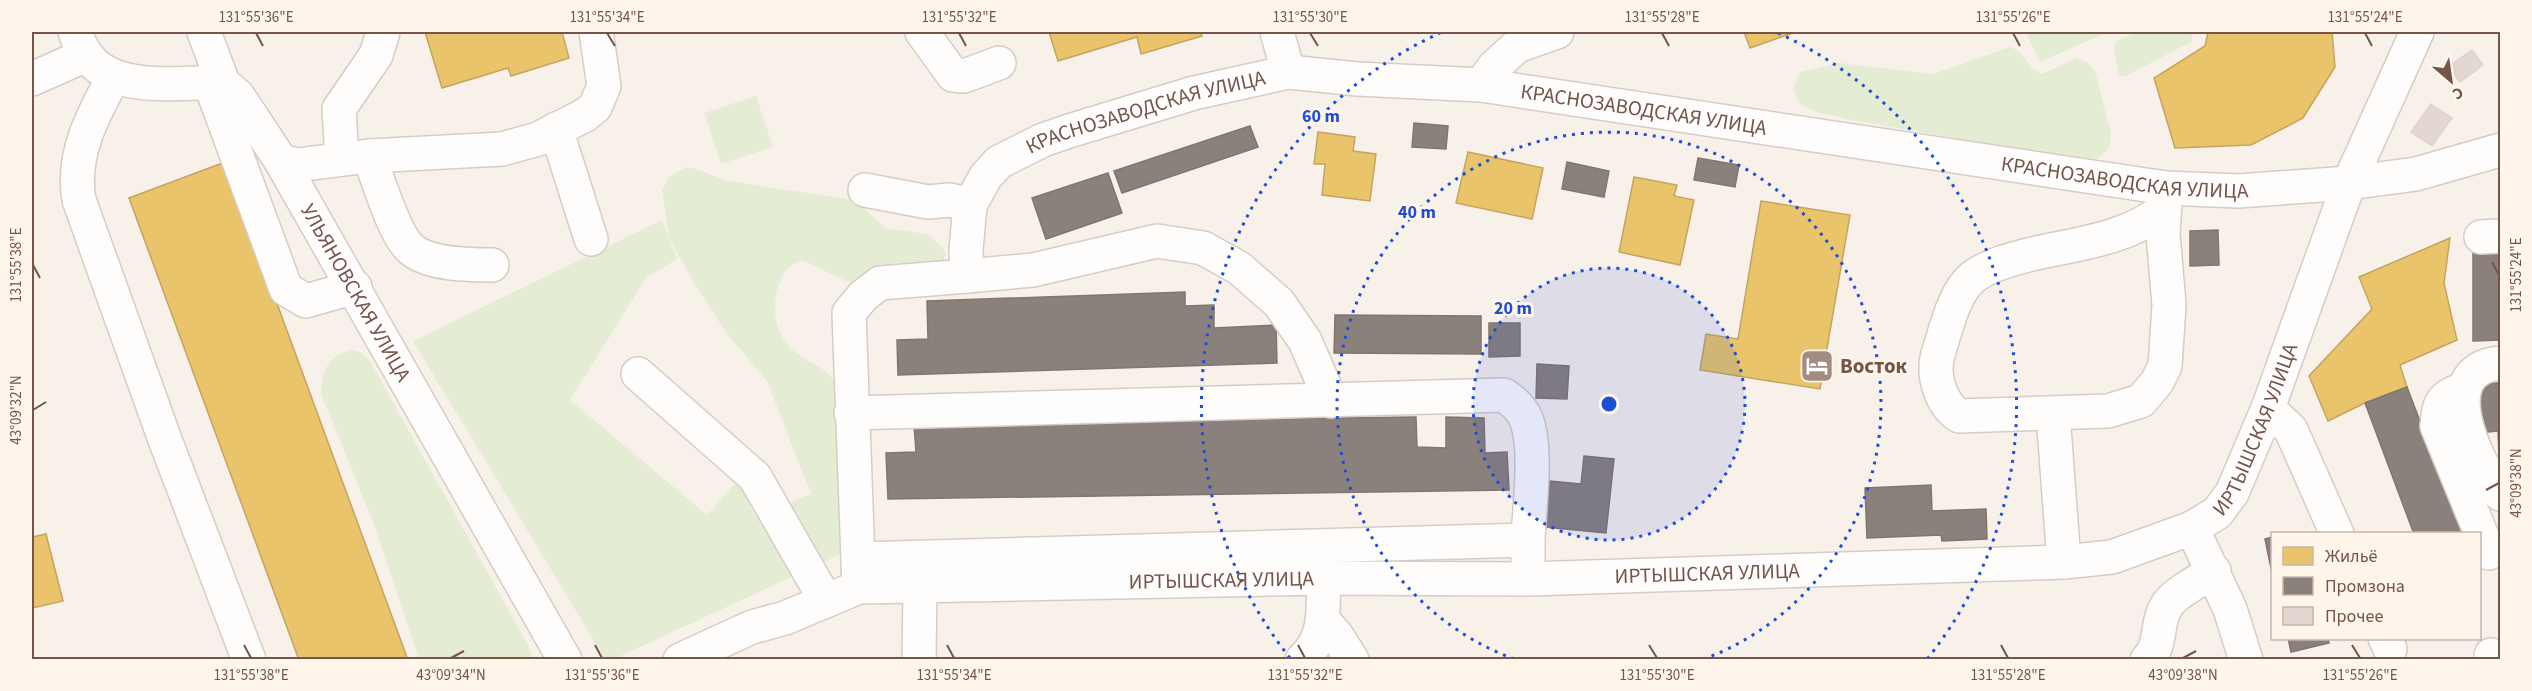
<svg xmlns="http://www.w3.org/2000/svg" width="2532" height="691" font-family="'Source Sans 3',sans-serif">
  <style>
    .green { fill: #e4edd4 }
    .homes { fill: #e9c46a; stroke: #c6a360; stroke-width: 1.5 }
    .industry { fill: #8a817c; stroke: #84746d; stroke-width: 1.5 }
    .building { fill: #e3d8d1; stroke: #e0d3cc; stroke-width: 1.5 }
    .lines { fill: none; stroke-linecap: round; stroke-linejoin: round }
    .minor-casing { stroke: #d6ccc6; stroke-width: 36 }
    .minor { stroke: #fefdfc; stroke-width: 33 }
    .ticks { fill: none; stroke: #755549; stroke-width: 2 }
    .ring { fill: none; stroke: #1d4ed8; stroke-width: 3; stroke-dasharray: 3 6 }
    .labels { text-anchor: middle; dominant-baseline: central; stroke-width: 6; stroke-linejoin: round; paint-order: stroke }
    .street-label { font-size: 21px; fill: #755549; stroke: #fff5ea }
    .poi-label { font-size: 21px; font-weight: bold; fill: #755549; stroke: #fff5ea; text-anchor: start }
    .centre { fill: #1d4ed8; stroke: #fff5ea; stroke-width: 3 }
    .ring-label { font-size: 18px; text-anchor: middle; font-weight: bold; fill: #1d4ed8; stroke: #fff5ea; stroke-width: 6; stroke-linejoin: round; paint-order: stroke }
    .neatline { fill: none; stroke: #755549; stroke-width: 2 }
    .ticks-label { font-size: 15px; text-anchor: middle; fill: #755549 }
  </style>
  <rect width="100%" height="100%" fill="#f7f1ea"/>
  <g class="green">
    <polygon points="2026,32 2108,32 2040,62"/>
    <polygon points="2138,32 2193,32 2191,42 2126,76 2119,75 2114,51 2116,41"/>
    <path d="M 2010,47 C 2029,54 2024,66 2042,74 L 2076,58 L 2087,62 L 2095,71 L 2111,133 L 2109,148 L 2098,158 L 2078,159 L 1846,119 L 1816,112 L 1800,104 L 1793,89 L 1800,72 L 1839,63 L 1933,74 Z"/>
    <polygon points="756,96 773,147 721,164 704,113"/>
    <path d="M 686,167 C 701,169 714,177 729,181 L 854,200 L 886,228 L 927,234 L 942,247 L 946,254 L 943,261 C 931,267 905,262 890,264 C 871,267 865,277 850,283 L 802,260 C 786,266 782,275 777,291 C 771,315 778,340 798,354 C 812,364 826,368 836,382 L 854,548 L 614,659 L 605,659 L 413,341 L 662,220 L 677,259 L 646,278 L 570,400 L 707,515 L 738,481 L 756,518 L 811,494 L 767,381 L 727,334 L 689,275 L 669,237 L 662,190 L 668,178 Z"/>
    <path d="M 355,350 L 362,353 L 370,361 L 528,645 L 533,659 L 419,659 L 373,522 L 321,394 C 321,370 330,353 355,350 Z"/>
  </g>
  <g class="homes">
    <polygon points="425,32 562,32 569,58 511,76 508,68 442,88"/>
    <polygon points="1049,32 1200,32 1202,36 1141,54 1137,37 1058,61"/>
    <polygon points="1744,32 1796,32 1750,48"/>
    <polygon points="2208,32 2332,32 2335,67 2303,118 2251,145 2175,148 2154,78 2205,46"/>
    <polygon points="1318,132 1355,137 1353,151 1376,154 1370,201 1322,195 1325,164 1314,164"/>
    <polygon points="1468,152 1543,168 1532,219 1456,203"/>
    <polygon points="225,162 408,660 299,660 129,198"/>
    <polygon points="1634,177 1677,185 1674,196 1694,200 1680,265 1619,252"/>
    <polygon points="1761,201 1850,215 1820,389 1700,370 1706,334 1738,339"/>
    <polygon points="2450,238 2444,283 2457,340 2400,365 2407,387 2365,403 2328,421 2309,376 2372,309 2359,277"/>
    <polygon points="46,534 63,601 32,608 32,537"/>
  </g>
  <g class="industry">
    <polygon points="1414,123 1448,126 1446,149 1412,147"/>
    <polygon points="1250,126 1258,147 1122,193 1114,171"/>
    <polygon points="1698,158 1739,165 1735,187 1694,180"/>
    <polygon points="1567,162 1609,171 1604,197 1562,189"/>
    <polygon points="1108,173 1122,213 1046,239 1032,198"/>
    <polygon points="2218,230 2219,265 2190,266 2190,231"/>
    <polygon points="2500,245 2500,340 2473,341 2473,246"/>
    <polygon points="1185,292 1185,306 1214,305 1214,328 1276,325 1277,363 898,375 897,340 928,339 927,301"/>
    <polygon points="1335,315 1481,316 1481,354 1334,353"/>
    <polygon points="1489,323 1520,323 1520,356 1489,357"/>
    <polygon points="1537,364 1569,366 1567,399 1536,398"/>
    <polygon points="2500,383 2500,478 2498,431 2478,433 2475,384"/>
    <polygon points="2407,387 2463,534 2414,534 2365,403"/>
    <polygon points="1416,417 1417,447 1446,448 1446,417 1484,418 1485,453 1507,452 1509,490 888,499 886,453 916,452 914,424"/>
    <polygon points="1584,456 1614,459 1606,533 1545,527 1550,481 1581,484"/>
    <polygon points="1931,485 1932,511 1986,509 1987,539 1942,541 1941,535 1867,538 1865,488"/>
    <polygon points="2272,537 2272,573 2265,539"/>
    <polygon points="2288,638 2328,638 2329,643 2291,652"/>
  </g>
  <g class="building">
    <polygon points="2472,50 2483,65 2460,82 2448,67"/>
    <polygon points="2431,104 2452,118 2432,146 2411,132"/>
  </g>
  <g class="lines">
    <defs>
      <g id="minor">
        <path id="s1" d="M 75,32 C 96,99 169,81 223,83 L 238,96 L 281,161 L 565,660"/>
        <polyline points="204,32 223,83"/>
        <polyline points="922,32 953,75 964,76 999,63"/>
        <polyline points="1277,32 1288,72"/>
        <path d="M 114,76 C 93,115 71,154 79,200 L 164,437 L 249,660"/>
        <polyline points="32,79 86,55"/>
        <polyline points="210,83 286,289 306,301 355,287"/>
        <polyline points="1481,85 1494,67 1517,46 1557,32"/>
        <polyline points="556,129 591,239"/>
        <path d="M 369,156 C 378,178 394,235 411,249 C 429,265 470,265 492,265"/>
        <polyline points="342,158 339,109 376,55 383,32"/>
        <polyline points="281,161 297,165 369,156 502,149 538,139 585,115 595,107 604,86 596,32"/>
        <polyline points="865,190 928,202 950,200 970,205"/>
        <path d="M 2164,209 C 2128,239 2076,244 2032,254 C 2012,259 1989,265 1973,277 C 1954,292 1946,329 1939,351 C 1931,373 1940,403 1959,416 L 2108,411 L 2141,401 L 2157,382 L 2165,366 L 2169,305 L 2163,234 L 2166,188"/>
        <polyline points="2481,237 2500,236"/>
        <polyline points="967,276 1033,270 1157,241 1203,248 1239,268 1279,303 1305,341 1331,401"/>
        <path d="M 2500,363 C 2430,370 2477,463 2500,494"/>
        <polyline points="638,374 755,477 826,601"/>
        <path d="M 2463,389 C 2440,398 2439,403 2437,426 L 2489,553"/>
        <polyline points="2268,408 2291,430 2337,534"/>
        <path d="M 851,413 L 1504,395 C 1513,401 1522,409 1526,419 C 1538,449 1529,508 1528,540"/>
        <polyline points="2053,414 2064,562"/>
        <polyline points="2192,528 2230,609 2246,660"/>
        <polyline points="858,559 1528,540 1528,562"/>
        <path id="s2" d="M 859,587 L 849,313 L 863,296 L 880,283 L 967,276 L 966,250 L 970,205 L 986,176 L 999,162 L 1043,140 L 1069,131 L 1194,93 L 1288,72 L 1358,79 L 1481,85 L 2166,188 L 2238,191 L 2349,183 L 2416,174 L 2500,150"/>
        <polyline points="1324,621 1337,636 1352,660"/>
        <polyline points="2385,638 2390,649"/>
        <polyline points="2491,655 2493,660"/>
        <path id="s3" d="M 680,660 L 752,627 L 785,618 L 859,587 L 1324,578 L 1528,579 L 2064,562 L 2112,557 L 2192,528 L 2217,513 L 2232,493 L 2268,408 L 2349,183 L 2417,32"/>
        <polyline points="919,660 920,585"/>
        <path d="M 1302,660 C 1328,636 1322,610 1324,578"/>
        <path d="M 2147,660 C 2163,645 2155,621 2168,604 C 2175,593 2202,579 2214,571"/>
      </g>
    </defs>
    <use href="#minor" class="minor-casing"/>
    <use href="#minor" class="minor"/>
  </g>
  <path class="ticks" d="M 256,33 L 263,46M 607,33 L 615,46M 959,33 L 966,46M 1310,33 L 1318,46M 1662,33 L 1669,46M 2013,33 L 2020,46M 2365,33 L 2372,46M 2492,262 L 2499,275M 33,265 L 40,278M 33,410 L 46,402M 2486,490 L 2499,483M 244,645 L 251,658M 595,645 L 602,658M 947,645 L 954,658M 1298,645 L 1305,658M 1649,645 L 1657,658M 2001,645 L 2008,658M 2352,645 L 2360,658M 451,658 L 464,651M 2183,658 L 2196,651"/>
  <circle cx="1609" cy="404" r="136" fill="#1d4ed8" fill-opacity=".12"/>
  <g class="ring">
    <circle cx="1609" cy="404" r="136"/>
    <path d="M1514 659A272 272 0 1 1 1704 659"/>
    <path d="M1290 658A408 408 0 0 1 1440 33M1778 33A408 408 0 0 1 1928 658"/>
  </g>
  <defs>
    <symbol id="hotel-square" viewBox="-11 -11 22 22"><rect x="-9" y="-9" width="18" height="18" rx="4" fill="#a28c81" stroke="#fff5ea"/><path d="M-6-4.5h1.5V1H6V5H4.5V3h-9V5H-6ZM-4 0a1.8 1.8 0 1 1 3.6 0ZM.5 0V-2.5h3Q6-2.5 6 0Z" fill="#fff"/></symbol>
  </defs>
  <g fill-rule="evenodd">
    <use href="#hotel-square" x="1798" y="347" width="38" height="38"/>
  </g>
  <g class="labels">
    <g class="street-label">
      <text stroke="none"><textPath href="#s2" startOffset="1190">КРАСНОЗАВОДСКАЯ УЛИЦА</textPath></text>
      <text stroke="none"><textPath href="#s2" startOffset="684">КРАСНОЗАВОДСКАЯ УЛИЦА</textPath></text>
      <text stroke="none"><textPath href="#s2" startOffset="1676">КРАСНОЗАВОДСКАЯ УЛИЦА</textPath></text>
      <text stroke="none"><textPath href="#s1" startOffset="420">УЛЬЯНОВСКАЯ УЛИЦА</textPath></text>
      <text stroke="none"><textPath href="#s3" startOffset="1654">ИРТЫШСКАЯ УЛИЦА</textPath></text>
      <text stroke="none"><textPath href="#s3" startOffset="1042">ИРТЫШСКАЯ УЛИЦА</textPath></text>
      <text stroke="none"><textPath href="#s3" startOffset="556">ИРТЫШСКАЯ УЛИЦА</textPath></text>
    </g>
    <g class="poi-label">
      <text x="1840" y="366">Восток</text>
    </g>
  </g>
  <circle cx="1609" cy="404" r="9" class="centre"/>
  <g class="ring-label">
    <text x="1321" y="122">60 m</text>
    <text x="1417" y="218">40 m</text>
    <text x="1513" y="314">20 m</text>
  </g>
  <rect width="2532" height="691" fill="none" stroke="#fff5ea" stroke-width="66"/>
  <rect x="2271" y="532" width="210" height="108" fill="#fff5ea" stroke="#c8b5aa" stroke-width="1.5"/>
  <rect x="2283" y="547" width="30" height="18" fill="#e9c46a" stroke="#c8b5aa" stroke-width="1.5"/>
  <text x="2325" y="562" font-size="18" fill="#755549">Жильё</text>
  <rect x="2283" y="577" width="30" height="18" fill="#8a817c" stroke="#c8b5aa" stroke-width="1.5"/>
  <text x="2325" y="592" font-size="18" fill="#755549">Промзона</text>
  <rect x="2283" y="607" width="30" height="18" fill="#e3d8d1" stroke="#c8b5aa" stroke-width="1.5"/>
  <text x="2325" y="622" font-size="18" fill="#755549">Прочее</text>
  <g transform="translate(2451 81) rotate(151)" stroke="#fff5ea" stroke-width="4.5" paint-order="stroke">
  <path d="M0-4.5L10 22L0 15L-10 22Z" fill="#755549"/>
  <text y="-9" font-size="16" font-weight="bold" text-anchor="middle" fill="#755549">С</text>
  </g>
  <rect x="33" y="33" width="2466" height="625" class="neatline"/>
  <g class="ticks-label">
    <text x="256" y="22">131°55'36"E</text>
    <text x="607" y="22">131°55'34"E</text>
    <text x="959" y="22">131°55'32"E</text>
    <text x="1310" y="22">131°55'30"E</text>
    <text x="1662" y="22">131°55'28"E</text>
    <text x="2013" y="22">131°55'26"E</text>
    <text x="2365" y="22">131°55'24"E</text>
    <text transform="translate(16 265) rotate(-90)" y="5">131°55'38"E</text>
    <text transform="translate(2516 275) rotate(-90)" y="5">131°55'24"E</text>
    <text transform="translate(16 410) rotate(-90)" y="5">43°09'32"N</text>
    <text transform="translate(2516 483) rotate(-90)" y="5">43°09'38"N</text>
    <text x="251" y="680">131°55'38"E</text>
    <text x="451" y="680">43°09'34"N</text>
    <text x="602" y="680">131°55'36"E</text>
    <text x="954" y="680">131°55'34"E</text>
    <text x="1305" y="680">131°55'32"E</text>
    <text x="1657" y="680">131°55'30"E</text>
    <text x="2008" y="680">131°55'28"E</text>
    <text x="2183" y="680">43°09'38"N</text>
    <text x="2360" y="680">131°55'26"E</text>
  </g>
</svg>
